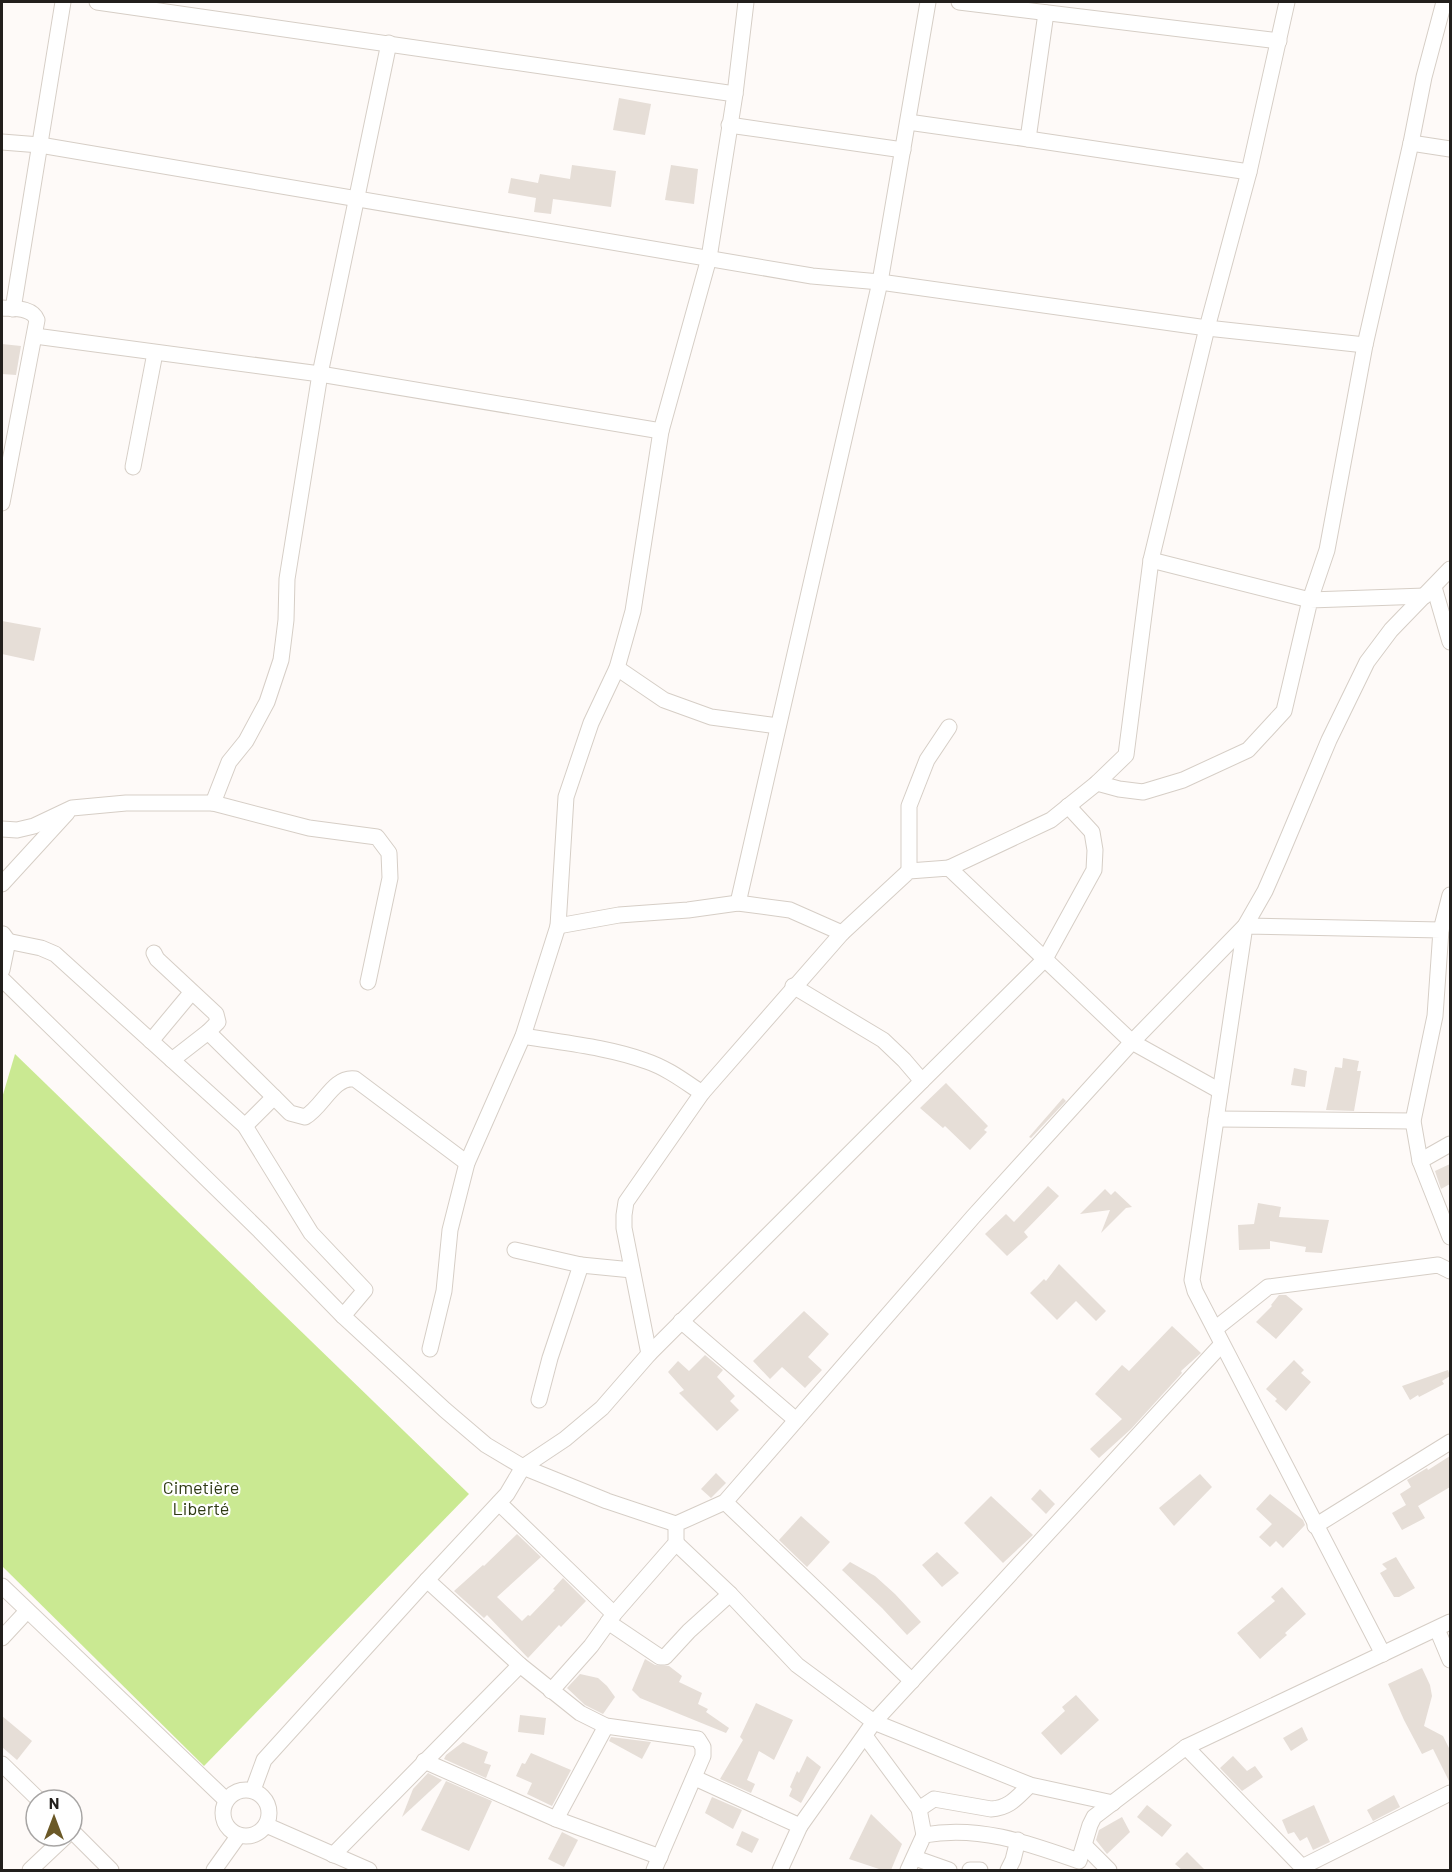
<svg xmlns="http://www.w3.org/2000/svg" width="1452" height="1872" font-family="Barlow,sans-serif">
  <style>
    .green { fill: #cae992 }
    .building { fill: #e6ded7 }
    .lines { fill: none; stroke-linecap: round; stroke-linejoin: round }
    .street-casing { stroke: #d6cec6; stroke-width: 17 }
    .street { stroke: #fff; stroke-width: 15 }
    .labels { text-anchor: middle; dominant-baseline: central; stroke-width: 4.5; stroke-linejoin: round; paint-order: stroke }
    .park-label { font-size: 18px; fill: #2e3a13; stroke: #fff }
  </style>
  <rect width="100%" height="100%" fill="#fefaf8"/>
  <polygon class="green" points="15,1054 469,1494 204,1766 2,1566 2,1098"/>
  <g class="building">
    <polygon points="619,98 651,104 645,135 613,130"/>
    <polygon points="572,165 616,171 611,207 553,199 551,214 534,212 536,198 508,193 511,178 538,183 540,174 570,179"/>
    <polygon points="671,165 698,169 694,204 665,200"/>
    <polygon points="2,344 21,346 16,375 2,374"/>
    <polygon points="2,621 41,628 34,661 2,654"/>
    <polygon points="1343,1058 1359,1061 1357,1071 1361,1071 1354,1111 1326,1110 1335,1067 1342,1068"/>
    <polygon points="1294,1068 1307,1071 1305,1087 1291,1085"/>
    <polygon points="946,1083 988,1126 984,1130 987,1132 970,1150 945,1126 943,1128 920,1108"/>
    <polygon points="1063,1098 1066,1101 1031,1138 1029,1137"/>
    <polygon points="1450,1164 1450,1184 1441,1189 1435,1171"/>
    <polygon points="1048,1186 1059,1196 1024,1232 1028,1237 1007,1256 985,1234 1006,1214 1014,1222"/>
    <polygon points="1105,1189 1111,1195 1115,1191 1132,1207 1126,1208 1101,1233 1110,1210 1080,1214"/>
    <polygon points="1258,1203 1281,1207 1279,1217 1329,1220 1322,1253 1305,1252 1306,1247 1270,1241 1270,1249 1239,1250 1238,1225 1254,1224"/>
    <polygon points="1059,1264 1106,1311 1096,1321 1076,1301 1057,1320 1030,1293 1044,1279 1046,1281"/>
    <polygon points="1279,1295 1286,1295 1303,1309 1276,1339 1256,1322 1272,1306 1271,1305"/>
    <polygon points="804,1311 829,1334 808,1357 822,1370 805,1388 782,1367 770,1379 753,1361"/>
    <polygon points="1172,1326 1201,1353 1181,1371 1182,1373 1131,1429 1099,1458 1090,1449 1122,1419 1095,1394 1122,1365 1129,1371"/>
    <polygon points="705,1355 723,1370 717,1377 735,1396 730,1401 739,1410 717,1431 679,1393 684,1390 668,1372 678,1361 689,1371"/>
    <polygon points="1294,1360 1304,1370 1301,1373 1311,1382 1286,1411 1275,1401 1277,1399 1266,1389"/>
    <polygon points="1448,1370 1450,1376 1442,1381 1444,1384 1419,1397 1418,1395 1410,1400 1402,1386"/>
    <polygon points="1450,1456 1450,1487 1418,1506 1425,1518 1402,1530 1392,1513 1406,1505 1400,1494 1411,1487 1407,1480 1427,1468 1428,1470"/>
    <polygon points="716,1473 726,1483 711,1498 701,1489"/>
    <polygon points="1200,1474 1212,1487 1174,1526 1159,1508"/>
    <polygon points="1040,1489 1055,1504 1046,1514 1031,1499"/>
    <polygon points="1270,1494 1303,1520 1305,1525 1283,1548 1276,1541 1270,1547 1259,1537 1272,1524 1256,1509"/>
    <polygon points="991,1496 1033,1535 1003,1563 964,1523"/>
    <polygon points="801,1516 830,1542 807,1567 779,1540"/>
    <polygon points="517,1534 541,1557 497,1597 522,1621 528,1615 530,1616 555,1590 553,1589 563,1578 586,1601 561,1627 559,1625 528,1658 487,1615 484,1618 454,1591 483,1565 484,1566"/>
    <polygon points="937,1552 959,1573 942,1587 922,1565"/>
    <polygon points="1396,1557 1415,1588 1399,1597 1394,1597 1380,1573 1387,1569 1382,1564"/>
    <polygon points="850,1562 875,1576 895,1594 921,1622 907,1635 882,1608 842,1570"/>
    <polygon points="1282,1587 1306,1614 1285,1633 1287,1635 1260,1659 1237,1633 1275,1601 1271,1597"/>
    <polygon points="645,1659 655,1665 669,1666 682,1676 679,1682 702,1693 698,1704 708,1709 706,1712 729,1728 726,1733 640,1698 632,1690"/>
    <polygon points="1422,1668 1430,1685 1432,1696 1424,1726 1443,1736 1450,1750 1450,1783 1433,1749 1422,1754 1404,1720 1388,1684"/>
    <polygon points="580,1674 598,1678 607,1686 615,1697 603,1714 585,1705 567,1688"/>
    <polygon points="1076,1695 1099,1720 1061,1755 1041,1733 1065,1711 1062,1707"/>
    <polygon points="756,1703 793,1720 774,1760 759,1751 747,1780 755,1784 751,1793 720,1779 743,1740 740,1737"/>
    <polygon points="520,1715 546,1718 544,1735 518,1732"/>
    <polygon points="2,1716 32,1741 17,1760 2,1747"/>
    <polygon points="1302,1727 1308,1740 1291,1751 1283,1738"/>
    <polygon points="611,1737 651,1742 642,1759 609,1741"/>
    <polygon points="463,1742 488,1752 484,1763 491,1765 486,1778 444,1759 446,1755"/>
    <polygon points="531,1753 571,1770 552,1806 527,1794 532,1783 516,1776 522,1763 525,1764"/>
    <polygon points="807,1756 821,1767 801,1803 789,1796 792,1789 790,1787 797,1771 799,1773"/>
    <polygon points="1233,1756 1247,1771 1255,1766 1263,1777 1242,1791 1220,1768"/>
    <polygon points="428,1773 442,1780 402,1817 413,1789"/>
    <polygon points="446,1781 492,1801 469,1851 421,1830"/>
    <polygon points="1394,1795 1400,1807 1373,1821 1367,1810"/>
    <polygon points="712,1797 742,1810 733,1829 705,1813"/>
    <polygon points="1147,1805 1172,1825 1162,1837 1137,1817"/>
    <polygon points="1314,1805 1330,1842 1313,1850 1307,1837 1300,1841 1294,1832 1288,1834 1282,1820"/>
    <polygon points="871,1814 902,1844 891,1870 882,1870 849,1859"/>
    <polygon points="1122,1817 1130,1832 1107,1854 1096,1840 1099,1830"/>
    <polygon points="742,1831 759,1839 752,1853 736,1845"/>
    <polygon points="562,1832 578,1840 564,1867 548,1859"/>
    <polygon points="1187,1852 1205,1870 1182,1870 1175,1864"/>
  </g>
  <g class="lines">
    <defs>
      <g id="street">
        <polyline points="97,2 735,94"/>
        <polyline points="959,2 1279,41"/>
        <polyline points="908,122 1028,139 1046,13"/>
        <polyline points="729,125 903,150"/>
        <polyline points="1028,139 1249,172"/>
        <polyline points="2,142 40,145 812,276 880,282 1207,328 1365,345"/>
        <polyline points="1411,143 1450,149"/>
        <path d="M 2,308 C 14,309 32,307 37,320 L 2,503"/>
        <polyline points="13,309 63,2"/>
        <polyline points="35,336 320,374 661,431"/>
        <polyline points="133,467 155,353"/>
        <polyline points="1151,560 1310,600 1327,550 1365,345 1411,143 1424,77 1444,2"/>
        <polyline points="1434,587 1450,642"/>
        <polyline points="617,668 664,700 711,717 778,726"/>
        <polyline points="1097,783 1119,789 1143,792 1183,780 1248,750 1284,711 1310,600 1425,596"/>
        <polyline points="213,803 229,762 246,741 267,702 281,660 286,620 287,579 320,374 389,43"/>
        <polyline points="2,829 17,830 34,826 72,808 126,803 213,803 309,828 377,837 389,853 390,878 368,982"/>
        <polyline points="949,868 1051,820 1097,783 1126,755 1151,560 1207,328 1249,172 1287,2"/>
        <polyline points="909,871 909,806 927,760 949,727"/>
        <polyline points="2,884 67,813"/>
        <polyline points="738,903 880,282 928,2"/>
        <polyline points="558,926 619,915 688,910 738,903 790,910 842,933 702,1093 626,1202 624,1215 624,1228 649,1354"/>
        <polyline points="1441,930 1450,895"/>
        <polyline points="842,933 909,871 949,868 1132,1042 1220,1091"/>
        <polyline points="2,940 41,948 55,954 245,1126 311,1233 365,1290 343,1316"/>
        <polyline points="154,953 157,959 216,1014 218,1022 208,1032"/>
        <polyline points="2,970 8,941 3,934"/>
        <polyline points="2,979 260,1231 343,1316 445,1410 486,1445 523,1467 565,1439 602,1408 649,1354 922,1081 904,1060 883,1040 793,986"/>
        <path d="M 523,1036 C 564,1043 607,1047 646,1061 C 667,1068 684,1081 702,1093"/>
        <polyline points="151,1041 191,993"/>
        <polyline points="172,1060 208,1032 274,1097"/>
        <polyline points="922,1081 1045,959 1094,870 1095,850 1092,832 1068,806"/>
        <polyline points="1216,1119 1413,1121"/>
        <path d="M 245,1126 L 274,1097 L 290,1113 L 305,1117 C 323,1107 333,1076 355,1079 L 467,1163"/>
        <polyline points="1420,1161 1450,1144"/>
        <polyline points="515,1250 581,1265 632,1270"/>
        <polyline points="681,1321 796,1420"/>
        <polyline points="1215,1329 1268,1287 1438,1265 1450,1271"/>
        <polyline points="430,1349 444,1291 450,1230 467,1163 523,1036 558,926 566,797 591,723 617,668 633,611 661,431 709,258 735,94 746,2"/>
        <polyline points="539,1400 550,1358 581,1265"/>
        <polyline points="725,1502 912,1681"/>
        <polyline points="499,1503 614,1614"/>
        <polyline points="1315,1526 1450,1442"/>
        <polyline points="676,1543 730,1594 797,1665 874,1722 800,1826 695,1778"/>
        <polyline points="427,1580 520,1665 580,1713 606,1726 698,1739 703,1747 703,1756 654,1870"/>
        <polyline points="2,1586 226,1800"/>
        <polyline points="608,1622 660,1657 665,1657 689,1631 730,1594"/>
        <polyline points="1437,1629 1450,1660"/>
        <polyline points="2,1638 27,1611"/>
        <polyline points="1383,1654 1195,1291 1192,1280 1245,926 1441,930 1435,1016 1413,1121 1420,1161 1450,1237"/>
        <polyline points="551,1691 591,1646 614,1614 676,1543 676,1524 725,1502 973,1217 1132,1042 1245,926 1265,891 1279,859 1329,740 1367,662 1391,630 1450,569"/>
        <polyline points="865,1736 919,1809 924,1835"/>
        <polyline points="1186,1747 1305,1870"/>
        <polyline points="424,1761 556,1819 660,1857"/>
        <polyline points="2,1764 39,1800"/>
        <circle cx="246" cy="1813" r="23"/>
        <polyline points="253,1790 264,1760 427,1580 507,1494 523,1467 607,1501 676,1524"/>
        <polyline points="1113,1803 1030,1785 874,1722 1222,1344"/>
        <path d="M 919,1809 L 934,1799 L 991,1809 C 1010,1808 1017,1797 1030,1785"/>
        <polyline points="556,1819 606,1726"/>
        <polyline points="266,1825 369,1870"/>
        <polyline points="72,1831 111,1870"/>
        <polyline points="1085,1846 1109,1870"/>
        <polyline points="333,1855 520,1665"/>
        <polyline points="915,1858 949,1870"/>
        <polyline points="1302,1867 1450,1793"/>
        <polyline points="30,1870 66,1836"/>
        <polyline points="214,1870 239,1835"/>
        <polyline points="780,1870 800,1826"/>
        <path d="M 908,1870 L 924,1835 C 979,1825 1028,1843 1079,1861 L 1090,1825 L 1094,1817 L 1186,1747 L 1450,1622"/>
        <polyline points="970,1870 980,1870"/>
        <polyline points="1008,1870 1013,1860 1018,1840"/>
      </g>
    </defs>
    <use href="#street" class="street-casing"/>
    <use href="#street" class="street"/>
  </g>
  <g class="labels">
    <g class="park-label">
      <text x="201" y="1487">Cimetière<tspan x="201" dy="21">Liberté</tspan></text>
    </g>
  </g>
  <rect width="1452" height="1872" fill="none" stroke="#221f1c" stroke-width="6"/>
  <g transform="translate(54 1818)"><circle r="28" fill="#ffffff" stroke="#a7a5a4" stroke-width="1.5"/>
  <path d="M0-4.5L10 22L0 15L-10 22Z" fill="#6b5927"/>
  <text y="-9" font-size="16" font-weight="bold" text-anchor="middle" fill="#221f1c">N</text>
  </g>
</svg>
